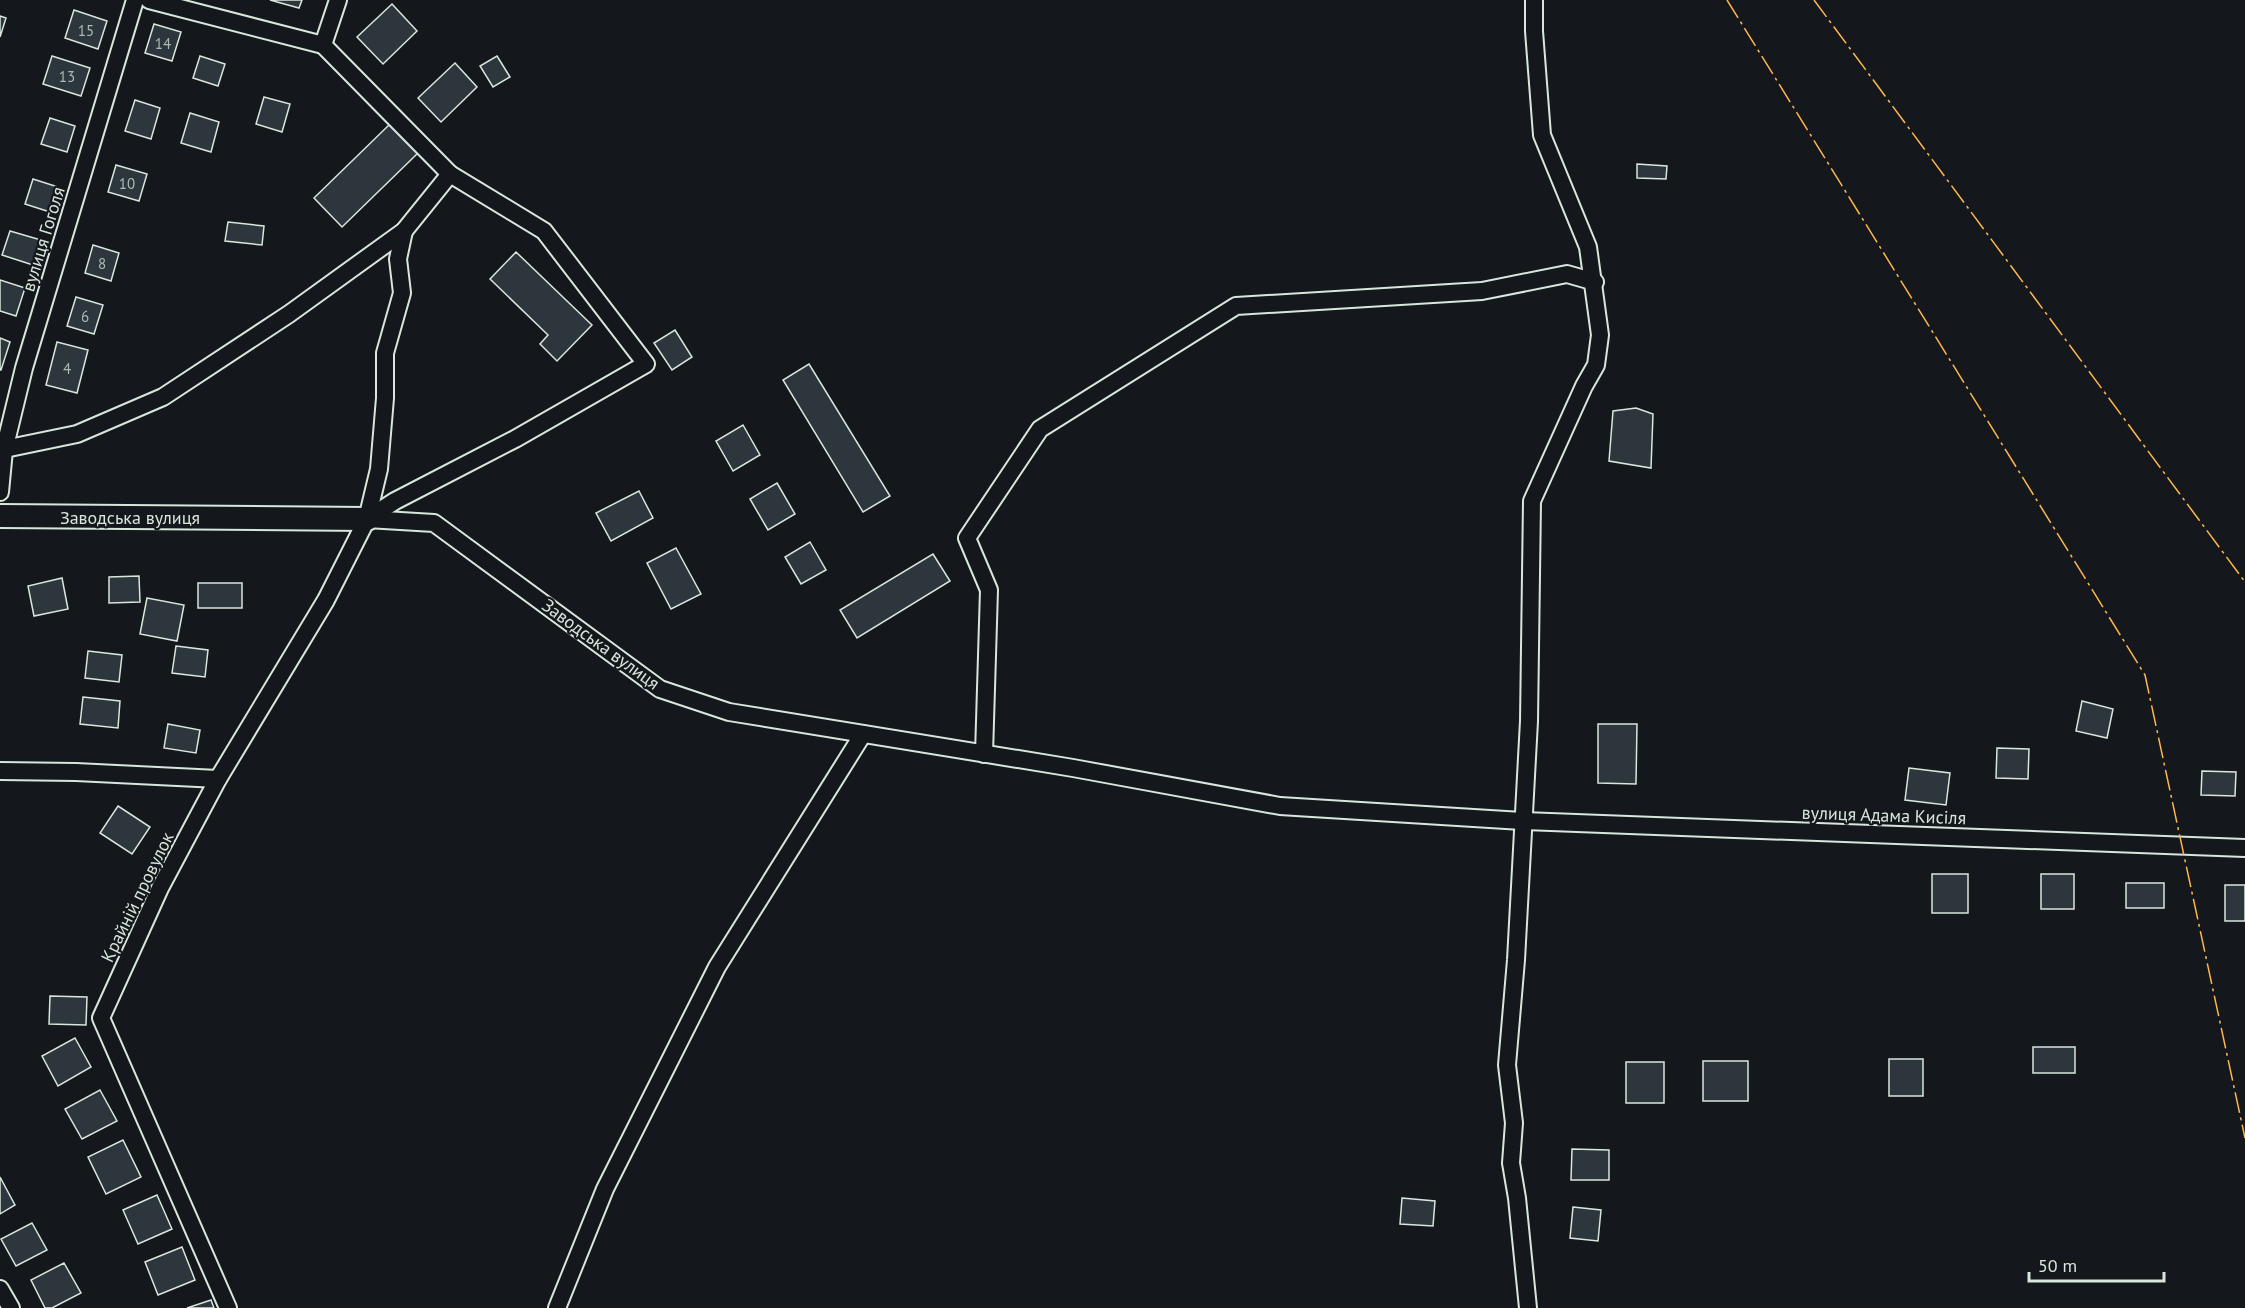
<svg xmlns="http://www.w3.org/2000/svg" width="2245" height="1308" font-family="'PT Sans',sans-serif">
  <style>
    .building { fill: #2c363c; stroke: #d8e6dc; stroke-width: 1.5 }
    .lines { fill: none; stroke-linecap: round; stroke-linejoin: round }
    .street-casing { stroke: #d8e6dc; stroke-width: 20 }
    .secondary-casing { stroke: #d8e6dc; stroke-width: 26 }
    .street { stroke: #14181c; stroke-width: 16 }
    .secondary { stroke: #14181c; stroke-width: 22 }
    .power { stroke: #ffb74d; stroke-width: 1.5; stroke-dasharray: 21 4.5 3 4.5; stroke-linecap: butt }
    .labels { text-anchor: middle; dominant-baseline: central; stroke-width: 4.5; stroke-linejoin: round; paint-order: stroke }
    .number-label { font-size: 15px; fill: #adbab4 }
    .street-label { font-size: 18px; fill: #d8e6dc; stroke: #14181c }
  </style>
  <rect width="100%" height="100%" fill="#14181c"/>
  <g class="building">
    <polygon points="270,0 302,0 299,8"/>
    <polygon points="392,4 417,31 383,64 357,37"/>
    <polygon points="74,10 107,21 98,49 65,38"/>
    <polygon points="0,16 6,18 0,37"/>
    <polygon points="154,24 181,32 172,61 145,53"/>
    <polygon points="52,56 90,68 81,96 43,84"/>
    <polygon points="200,56 225,64 218,86 193,78"/>
    <polygon points="497,56 510,77 493,87 480,66"/>
    <polygon points="455,63 477,87 441,122 418,98"/>
    <polygon points="264,97 290,104 282,132 256,124"/>
    <polygon points="135,100 160,108 151,139 125,131"/>
    <polygon points="190,113 219,122 211,152 181,143"/>
    <polygon points="50,118 75,126 67,152 41,144"/>
    <polygon points="390,124 418,153 342,227 314,198"/>
    <polygon points="1637,164 1667,166 1666,179 1637,178"/>
    <polygon points="116,165 147,174 139,201 108,192"/>
    <polygon points="33,179 58,187 50,212 25,204"/>
    <polygon points="228,222 264,226 262,245 225,241"/>
    <polygon points="10,231 41,240 33,265 2,255"/>
    <polygon points="93,245 119,253 111,281 85,273"/>
    <polygon points="516,252 592,325 557,361 540,344 548,335 490,279"/>
    <polygon points="0,280 25,288 16,316 0,311"/>
    <polygon points="76,297 103,305 94,334 67,326"/>
    <polygon points="675,330 692,357 672,370 654,343"/>
    <polygon points="0,338 10,342 1,370 0,370"/>
    <polygon points="57,342 88,350 77,393 46,385"/>
    <polygon points="809,364 890,496 863,512 783,380"/>
    <polygon points="1636,408 1653,414 1651,468 1609,461 1613,411"/>
    <polygon points="743,425 760,455 733,471 716,441"/>
    <polygon points="777,483 795,514 768,530 750,499"/>
    <polygon points="639,491 653,518 611,541 596,513"/>
    <polygon points="810,542 826,570 801,584 785,557"/>
    <polygon points="676,548 701,594 671,609 647,563"/>
    <polygon points="933,554 950,581 857,638 840,610"/>
    <polygon points="139,576 140,602 109,603 109,577"/>
    <polygon points="62,578 68,609 34,616 28,586"/>
    <rect x="198" y="583" width="44" height="25"/>
    <polygon points="147,598 184,605 177,641 140,634"/>
    <polygon points="176,646 208,650 205,677 172,673"/>
    <polygon points="88,651 122,655 119,682 85,678"/>
    <polygon points="83,697 120,701 118,728 80,724"/>
    <polygon points="2082,701 2113,709 2107,738 2076,731"/>
    <polygon points="168,724 200,730 196,753 164,748"/>
    <polygon points="1598,724 1637,724 1636,784 1598,783"/>
    <polygon points="1997,748 2029,749 2028,779 1996,778"/>
    <polygon points="1909,768 1950,773 1946,805 1905,800"/>
    <polygon points="2202,771 2236,772 2235,796 2201,795"/>
    <polygon points="118,806 150,827 132,854 100,833"/>
    <rect x="1932" y="874" width="36" height="39"/>
    <rect x="2041" y="874" width="33" height="35"/>
    <rect x="2126" y="883" width="38" height="25"/>
    <rect x="2225" y="885" width="20" height="36"/>
    <polygon points="50,996 87,997 86,1025 49,1024"/>
    <polygon points="75,1038 91,1067 58,1086 42,1056"/>
    <rect x="2033" y="1047" width="42" height="26"/>
    <rect x="1889" y="1059" width="34" height="37"/>
    <rect x="1703" y="1061" width="45" height="40"/>
    <rect x="1626" y="1062" width="38" height="41"/>
    <polygon points="100,1090 117,1121 82,1139 65,1109"/>
    <polygon points="123,1140 141,1177 106,1194 88,1157"/>
    <polygon points="1572,1149 1609,1150 1609,1180 1571,1180"/>
    <polygon points="0,1177 15,1205 0,1214"/>
    <polygon points="157,1195 172,1229 138,1244 123,1210"/>
    <polygon points="1402,1198 1435,1201 1433,1226 1400,1224"/>
    <polygon points="1573,1207 1601,1210 1598,1241 1570,1238"/>
    <polygon points="32,1223 47,1250 16,1266 1,1239"/>
    <polygon points="182,1247 195,1280 158,1295 145,1262"/>
    <polygon points="64,1263 81,1293 52,1308 45,1308 31,1280"/>
    <polygon points="211,1300 214,1308 187,1308"/>
  </g>
  <g class="lines">
    <defs>
      <g id="street">
        <polyline points="149,0 323,45"/>
        <polyline points="323,45 450,174 544,231 646,364 515,439 395,501 367,519"/>
        <polyline points="323,45 338,0"/>
        <polyline points="0,450 77,434 163,397 289,314 404,231 450,174"/>
        <polyline points="0,492 4,450 24,368 135,0"/>
        <polyline points="367,519 434,523 660,689 729,712 1073,768 1280,806 1522,821 2245,848"/>
        <polyline points="984,754 989,590 967,538 1040,429 1236,306 1482,291 1567,274 1595,282"/>
        <polyline points="0,771 76,772 218,779"/>
        <polyline points="0,1289 11,1308"/>
        <polyline points="228,1308 101,1018 160,888 218,779 326,600 367,519 379,469 385,398 385,353 402,293 398,259 404,231"/>
        <polyline points="557,1308 605,1189 717,967 863,734"/>
        <polyline points="1528,1308 1517,1198 1511,1163 1514,1123 1507,1065 1516,960 1529,721 1532,501 1584,386 1596,365 1600,335 1588,247 1542,135 1534,31 1534,0"/>
      </g>
      <polyline id="secondary" points="0,516 367,519"/>
    </defs>
    <use href="#street" class="street-casing"/>
    <use href="#secondary" class="secondary-casing"/>
    <use href="#street" class="street"/>
    <use href="#secondary" class="secondary"/>
    <g class="power">
      <polyline points="1727,0 2145,675 2245,1138"/>
      <polyline points="1814,0 2245,582"/>
    </g>
  </g>
  <g class="labels">
    <g class="number-label">
      <text x="86" y="30">15</text>
      <text x="163" y="43">14</text>
      <text x="67" y="76">13</text>
      <text x="127" y="183">10</text>
      <text x="102" y="263">8</text>
      <text x="85" y="316">6</text>
      <text x="67" y="368">4</text>
    </g>
    <g class="street-label">
      <text transform="translate(43 239) rotate(-73)">вулиця Гоголя</text>
      <text x="130" y="517">Заводська вулиця</text>
      <text transform="translate(601 644) rotate(36)">Заводська вулиця</text>
      <text transform="translate(1884 815) rotate(2)">вулиця Адама Кисіля</text>
      <text transform="translate(137 897) rotate(-64)">Крайній провулок</text>
    </g>
  </g>
  <path d="M2029 1272v9h135v-9" fill="none" stroke="#d8e6dc" stroke-width="3"/>
  <text x="2038" y="1272" font-size="18" fill="#d8e6dc" stroke="#14181c" stroke-width="4.5" paint-order="stroke">50 m</text>
</svg>
